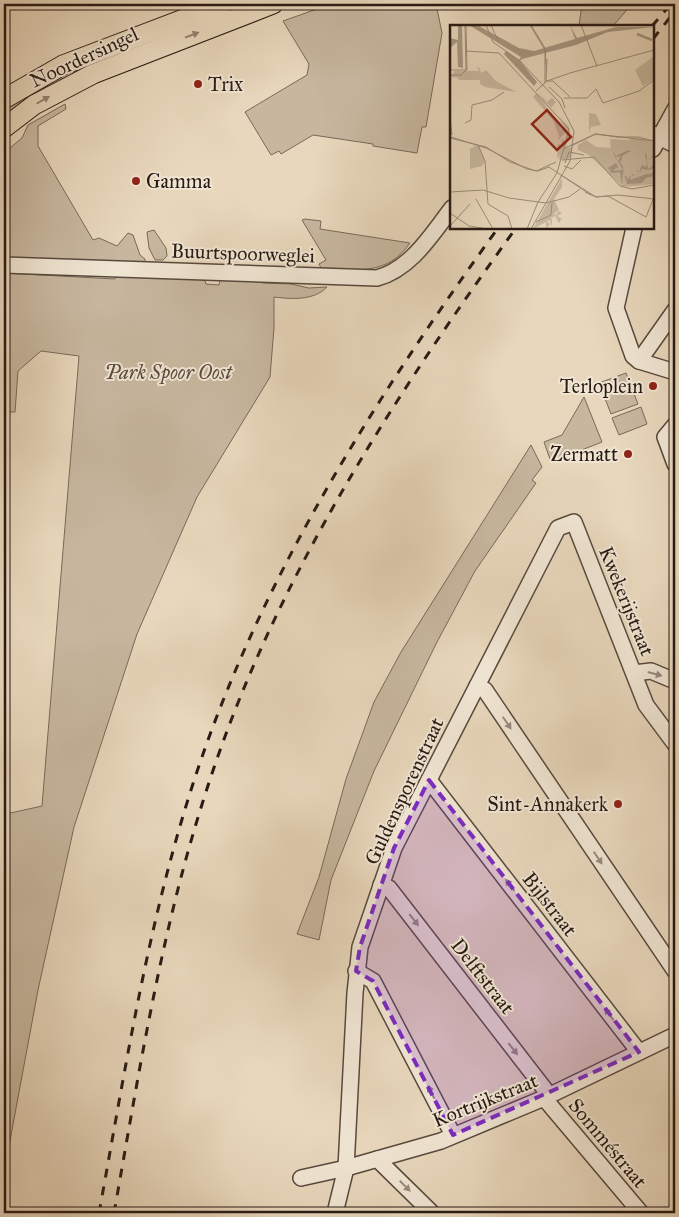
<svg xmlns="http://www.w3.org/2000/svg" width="679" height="1217" font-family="'IM FELL Great Primer',serif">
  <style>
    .green { fill: #c7b79f; stroke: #78695a }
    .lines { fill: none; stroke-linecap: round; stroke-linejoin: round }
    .minor-casing { stroke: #584a3e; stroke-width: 18 }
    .major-casing { stroke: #281b14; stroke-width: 21 }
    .minor { stroke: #f0e5d3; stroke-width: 15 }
    .major { stroke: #e8d7bc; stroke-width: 19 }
    .rail { stroke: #281b14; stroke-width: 3; stroke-dasharray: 9 9; stroke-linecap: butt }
    .oneway { fill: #928270 }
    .oneway2 { fill: #968a7d }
    .marked { fill: #7b2cbf; fill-opacity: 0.2; stroke: #7b2cbf; stroke-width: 4; stroke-dasharray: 10 6; stroke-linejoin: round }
    .poi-dot { fill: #8f2418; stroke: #f0e5d3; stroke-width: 2 }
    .labels { text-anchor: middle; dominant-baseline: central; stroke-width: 4; stroke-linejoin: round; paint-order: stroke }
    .street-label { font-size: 20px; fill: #281b14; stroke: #f0e5d3 }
    .poi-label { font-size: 20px; fill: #281b14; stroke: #f0e5d3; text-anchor: end }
    .park-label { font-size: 20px; font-style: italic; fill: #584a3e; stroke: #f0e5d3 }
    .inset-river { fill: none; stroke: #a79783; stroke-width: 2.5 }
    .inset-road { fill: none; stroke: #9b8c79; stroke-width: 1 }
    .view { fill: #8f2418; fill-opacity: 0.15; stroke: #8f2418; stroke-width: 2.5 }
    .inset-edge { fill: none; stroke: #281b14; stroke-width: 2.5 }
  </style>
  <rect width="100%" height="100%" fill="#e8d7bc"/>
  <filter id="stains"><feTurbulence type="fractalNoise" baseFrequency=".004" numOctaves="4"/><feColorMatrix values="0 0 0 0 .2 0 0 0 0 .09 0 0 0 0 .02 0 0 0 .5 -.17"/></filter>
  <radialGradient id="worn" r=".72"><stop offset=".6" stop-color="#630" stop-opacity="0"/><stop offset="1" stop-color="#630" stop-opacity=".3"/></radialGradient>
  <g class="green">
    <polygon points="244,4 252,4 4,119 4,109 39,86 86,64"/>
    <polygon points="331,4 436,4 442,33 426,127 422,127 417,153 373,146 373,144 313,135 281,154 279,151 271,155 245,112 307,75 309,64 283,21"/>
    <polygon points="582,4 632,4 613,26 579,26"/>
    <path d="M 65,104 L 66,109 L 38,126 L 38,146 L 93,240 L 99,238 L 117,246 L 128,233 L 133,235 L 140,255 L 145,259 L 145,264 L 200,278 L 205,281 L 206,284 L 219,285 L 220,280 L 226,277 L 264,283 L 291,284 L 309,288 L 327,287 C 314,301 290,299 274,297 L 274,328 L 270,377 L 197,497 L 137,634 L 74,827 L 38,990 L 4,1173 L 4,834 L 6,814 L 42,806 L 79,356 L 41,351 L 18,371 L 15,412 L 4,412 L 4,273 L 115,279 L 116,275 L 4,258 L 4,153 L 22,138 L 28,125 Z"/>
    <path d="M 305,219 L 321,221 L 320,229 L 410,243 C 387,276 357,270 321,268 L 319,264 L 326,260 L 302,220 Z"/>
    <polygon points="154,230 166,248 167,256 163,260 155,260 149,248 147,232"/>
    <polygon points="626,373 638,404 611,414 599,383"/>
    <polygon points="584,397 602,442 551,462 544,442 562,435"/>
    <polygon points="641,407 647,424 619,435 612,418"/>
    <polygon points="531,445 542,467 532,480 536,483 475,571 437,642 374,771 331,880 319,940 297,934 319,877 346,779 374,702 401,652"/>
  </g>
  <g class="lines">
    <defs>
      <g id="minor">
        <polyline points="653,134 675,145"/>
        <polyline points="653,149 675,109"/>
        <polyline points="634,228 616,308 633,356 639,361 675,372"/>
        <path d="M 4,265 L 377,278 C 411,269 432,234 452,208"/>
        <polyline points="639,361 675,310"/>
        <polyline points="675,425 665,437 675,464"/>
        <polyline points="634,673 651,671 675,681"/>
        <polyline points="477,686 485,690 675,971"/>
        <polyline points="429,780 639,1052"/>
        <polyline points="381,885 389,888 550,1096"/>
        <polyline points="356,971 373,981 453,1135"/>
        <polyline points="544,1098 641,1213"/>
        <polyline points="377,1159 432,1213"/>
        <polyline points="301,1178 346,1168 441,1141 544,1098 675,1035"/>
        <polyline points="335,1213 346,1168 355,993 360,947 394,848 558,528 574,522 646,705 675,744"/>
      </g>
      <g id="major">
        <polyline points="4,99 63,65 223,4"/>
        <polyline points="4,128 34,105 93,74 273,4"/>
      </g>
    </defs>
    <use href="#minor" class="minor-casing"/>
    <use href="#major" class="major-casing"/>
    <use href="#minor" class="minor"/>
    <use href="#major" class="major"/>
    <g class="rail">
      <polyline points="652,26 671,4"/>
      <polyline points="653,39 675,11"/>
      <path d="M 99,1213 C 125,1071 147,928 191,790 C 256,585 373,401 498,228"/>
      <path d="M 114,1213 C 139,1073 161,931 205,795 C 270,588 390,402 516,228"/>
    </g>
  </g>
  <defs><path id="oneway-solid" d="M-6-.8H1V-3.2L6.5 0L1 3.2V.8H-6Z" transform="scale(1.25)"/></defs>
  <g class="oneway">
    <use href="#oneway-solid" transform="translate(192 35) rotate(-21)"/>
    <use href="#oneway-solid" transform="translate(43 100) rotate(-30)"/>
  </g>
  <g class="oneway2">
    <use href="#oneway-solid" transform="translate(655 674) rotate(15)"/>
    <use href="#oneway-solid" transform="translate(507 723) rotate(56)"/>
    <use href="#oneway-solid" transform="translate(598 858) rotate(56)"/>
    <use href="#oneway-solid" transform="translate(510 885) rotate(-128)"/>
    <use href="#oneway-solid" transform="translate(414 920) rotate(52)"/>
    <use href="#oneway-solid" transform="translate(609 1014) rotate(-128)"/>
    <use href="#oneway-solid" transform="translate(513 1049) rotate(52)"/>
    <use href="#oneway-solid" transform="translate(431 1092) rotate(-117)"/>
    <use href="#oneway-solid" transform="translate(405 1186) rotate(45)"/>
  </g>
  <path class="marked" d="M 429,780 L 639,1052 L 453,1135 L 373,981 L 356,971 L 360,947 L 394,848 Z"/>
  <g class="poi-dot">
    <circle cx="198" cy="84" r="5"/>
    <circle cx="136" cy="181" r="5"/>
    <circle cx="653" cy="386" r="5"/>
    <circle cx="628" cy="454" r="5"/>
    <circle cx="618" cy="804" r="5"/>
  </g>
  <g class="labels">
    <g class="street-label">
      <text transform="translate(84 57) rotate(-25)">Noordersingel</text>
      <text transform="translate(243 253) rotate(2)">Buurtspoorweglei</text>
      <text transform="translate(627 601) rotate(68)">Kwekerijstraat</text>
      <text transform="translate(404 791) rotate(-65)">Guldensporenstraat</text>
      <text transform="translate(550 904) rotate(52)">Bijlstraat</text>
      <text transform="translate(483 976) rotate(52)">Delftstraat</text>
      <text transform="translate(485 1100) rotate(-22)">Kortrijkstraat</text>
      <text transform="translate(608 1143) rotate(50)">Somméstraat</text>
    </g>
    <g class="poi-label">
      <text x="208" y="84" text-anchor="start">Trix</text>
      <text x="146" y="181" text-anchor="start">Gamma</text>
      <text x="643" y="386">Terloplein</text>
      <text x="618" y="454">Zermatt</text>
      <text x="608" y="804">Sint-Annakerk</text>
    </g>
    <g class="park-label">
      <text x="168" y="372">Park Spoor Oost</text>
    </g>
  </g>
  <g transform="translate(450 25)">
    <rect width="204" height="204" fill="#e8d7bc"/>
    <path d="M 204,31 L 204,54 L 193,61 L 185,45 ZM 27,42 L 29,42 L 31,48 L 36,45 L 46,56 L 66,67 L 35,62 L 30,59 L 30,55 L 8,55 L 9,53 L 0,52 L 5,46 L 29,46 ZM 87,68 L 94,76 L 89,68 L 97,77 L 102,73 L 106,77 L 101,83 L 105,85 L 105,86 L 110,91 L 88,70 L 112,105 L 114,101 L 110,96 L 115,99 L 110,93 L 109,91 L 119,102 L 120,108 L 116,122 L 111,124 L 123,122 L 120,133 L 109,135 L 110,130 L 107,134 L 108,119 L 111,120 L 112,114 L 116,117 L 118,111 L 115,108 L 108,115 L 109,111 L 103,95 L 83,72 ZM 139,88 L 146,89 L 151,100 L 141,102 L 139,108 ZM 181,112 L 204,117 L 204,159 L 173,162 L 139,130 L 128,125 L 128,120 L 136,115 L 146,122 L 161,123 L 160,114 L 180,115 ZM 25,121 L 29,121 L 35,136 L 32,141 L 20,144 L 20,124 ZM 112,153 L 112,162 L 104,174 L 109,185 L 104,189 L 106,190 L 109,186 L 112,188 L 107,191 L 114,195 L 111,194 L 110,197 L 109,198 L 105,191 L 101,193 L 102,195 L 102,200 L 101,201 L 100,195 L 97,196 L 100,199 L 96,204 L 96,197 L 83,204 Z" fill="#c7b79f"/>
    <path d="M 8,0 L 12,0 L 13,43 L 8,42 L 7,17 L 0,23 L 0,13 L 8,15 ZM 19,0 L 27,0 L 69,23 L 84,26 L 125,14 L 120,0 L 127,13 L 166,2 L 204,2 L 158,7 L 126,20 L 72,34 L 70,36 L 87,57 L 84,61 L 54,29 L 56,26 L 69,35 L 71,32 ZM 162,125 L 166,131 L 178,125 L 181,126 L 172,131 L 172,134 L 170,137 L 173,141 L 174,150 L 177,152 L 177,155 L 181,150 L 183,149 L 185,151 L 187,145 L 190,146 L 190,144 L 192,140 L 196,142 L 197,138 L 196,135 L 196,134 L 195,131 L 196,127 L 197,134 L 197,136 L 201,132 L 204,131 L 197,136 L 198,144 L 203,140 L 204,143 L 199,145 L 191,144 L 191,147 L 187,146 L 185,151 L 181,150 L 180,155 L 196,149 L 204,148 L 204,151 L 196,153 L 192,158 L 177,159 L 173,146 L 172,159 L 170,147 L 163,148 L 160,147 L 158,143 L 166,138 L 168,141 L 169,145 L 168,142 L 162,146 L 159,143 L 160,146 L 173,145 L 168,136 L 171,131 L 166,132 L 167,136 Z" fill="#a79783"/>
    <path class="inset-river" d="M 187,9 L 202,15"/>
    <path class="inset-road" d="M 36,0 L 43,17 L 70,36 L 109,77 L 124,106 L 120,136 L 81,204M 41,0 L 49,18M 80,0 L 95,25 L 95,58M 81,0 L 95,23 L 96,40M 131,0 L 147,41M 15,26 L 49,28 L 119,104 L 107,148 L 88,177 L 77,204M 97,34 L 96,56 L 103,56 L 120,72M 0,45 L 17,45 L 16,0M 0,50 L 11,50 L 16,45 L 15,0M 99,62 L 112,74 L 115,83M 86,66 L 97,56 L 120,48 L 204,25M 114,73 L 137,73 L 146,64 L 153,78 L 189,66 L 204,55M 0,94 L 2,110M 0,96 L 0,114M 15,98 L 21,95 L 22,80 L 42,75 L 54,67M 1,112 L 36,123 L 77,144 L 88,146 L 99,142 L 141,170M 166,112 L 188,112 L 204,116M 0,113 L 36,122 L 60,137 L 86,146 L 106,137M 28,120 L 35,136 L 38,179 L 58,191 L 62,204M 121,121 L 145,109 L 168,112M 113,124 L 146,109 L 204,116M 112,135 L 144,132 L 170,161 L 182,164 L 204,160M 115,138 L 119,127 L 134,130M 114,141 L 122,144 L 131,135M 111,150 L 146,172 L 168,170 L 204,174M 0,167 L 33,165 L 59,173 L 96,178 L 119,172 L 130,164M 135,167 L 146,172 L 158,171 L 196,192 L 204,172M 26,174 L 43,204M 0,188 L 19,201 L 37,204M 86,197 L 101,190 L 102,178M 0,201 L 20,179"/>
    <path class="view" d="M 97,85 L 121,112 L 107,125 L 82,99 Z"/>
    <rect width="204" height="204" class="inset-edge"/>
  </g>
  <rect width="679" height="1217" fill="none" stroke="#e8d7bc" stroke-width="20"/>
  <rect x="5" y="5" width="669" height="1207" fill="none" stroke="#281b14" stroke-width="2.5"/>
  <rect x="10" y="10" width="659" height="1197" fill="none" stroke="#281b14"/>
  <rect width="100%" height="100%" filter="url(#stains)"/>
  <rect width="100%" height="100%" fill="url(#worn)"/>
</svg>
